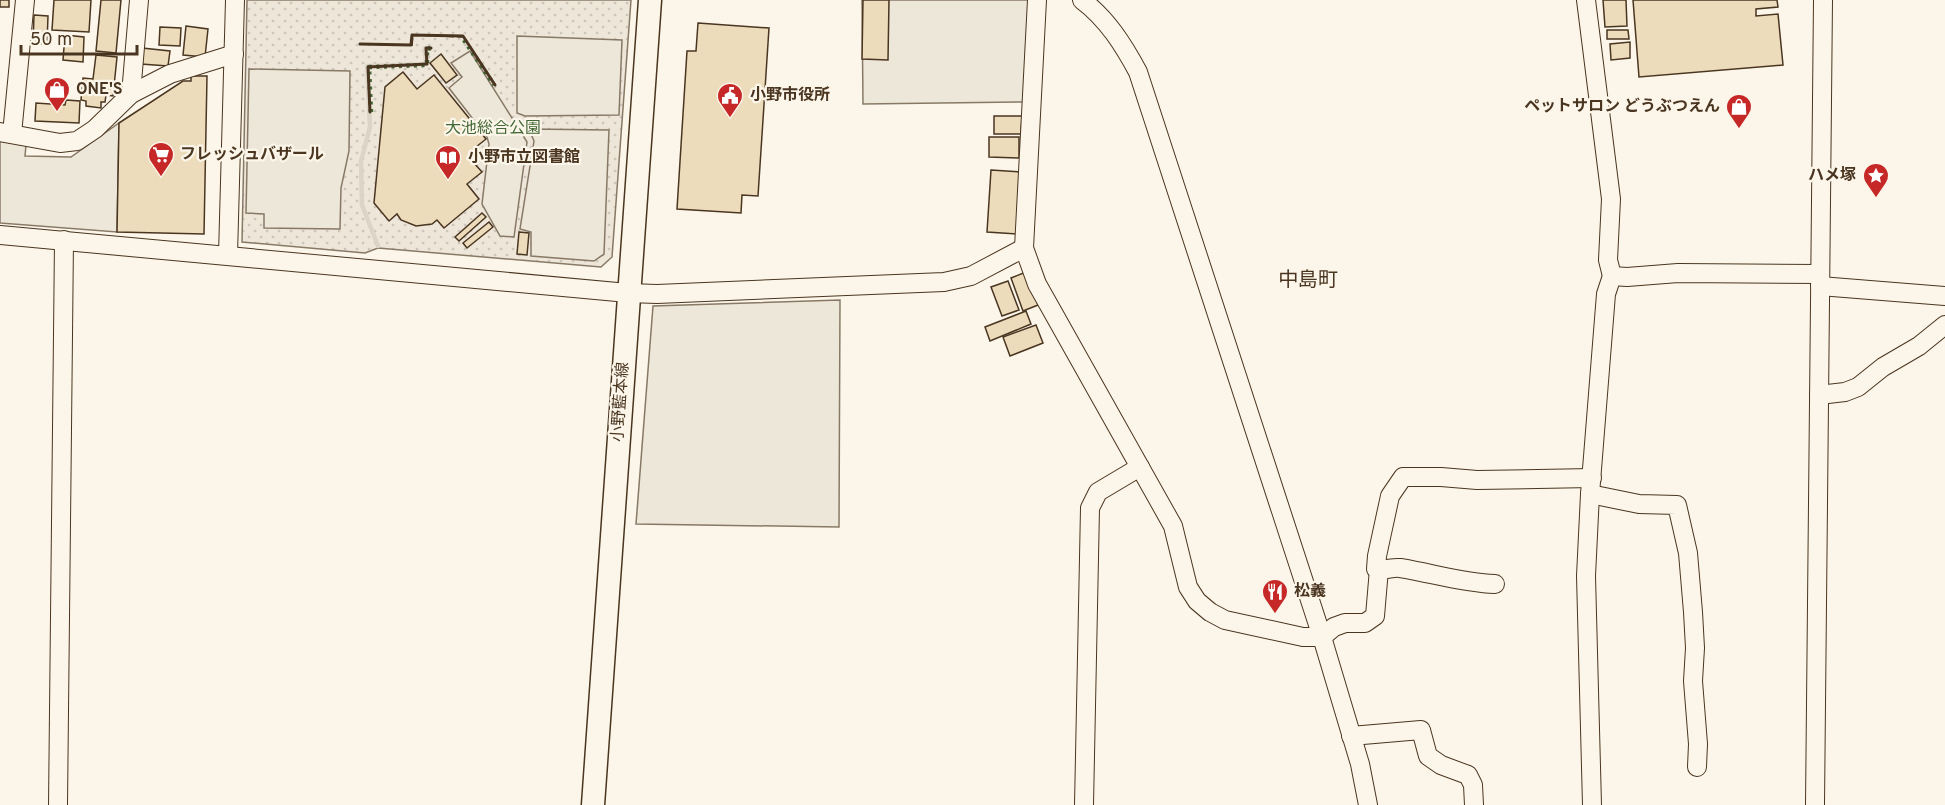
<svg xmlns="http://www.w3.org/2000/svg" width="1945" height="805" font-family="Overpass,'Noto Sans JP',sans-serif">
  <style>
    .park { fill: url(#park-dots); stroke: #887966; stroke-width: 1.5 }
    .parking { fill: #ede7d9; stroke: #887966; stroke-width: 1.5 }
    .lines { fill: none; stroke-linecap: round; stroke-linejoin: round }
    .stream { stroke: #dcd4c6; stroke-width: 4.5 }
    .building { fill: #ecdcbc; stroke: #4a3520; stroke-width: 1.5 }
    .minor-casing { stroke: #4a3520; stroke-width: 20 }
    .major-casing { stroke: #4a3520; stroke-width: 25 }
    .minor { stroke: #fbf6e9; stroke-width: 18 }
    .major { stroke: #fbf6e9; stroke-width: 22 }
    .hedge { stroke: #436837; stroke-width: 4.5; stroke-dasharray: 3 4.5; stroke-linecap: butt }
    .fence { stroke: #4a3520; stroke-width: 1.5; stroke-dasharray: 8 3; stroke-linecap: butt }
    .wall { stroke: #4a3520; stroke-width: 3 }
    .labels { text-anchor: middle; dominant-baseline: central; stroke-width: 4.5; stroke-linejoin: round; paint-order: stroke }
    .poi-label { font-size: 16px; font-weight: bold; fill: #4a3520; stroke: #fbf6e9; text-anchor: start }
    .park-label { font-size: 16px; fill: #436837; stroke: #fbf6e9 }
    .street-label { font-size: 16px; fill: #4a3520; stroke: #fbf6e9 }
    .quarter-label { font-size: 20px; fill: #4a3520; stroke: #fbf6e9 }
  </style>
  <defs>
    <pattern id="park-dots" width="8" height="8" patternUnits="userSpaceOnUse" patternTransform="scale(1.5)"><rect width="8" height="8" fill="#ede6d9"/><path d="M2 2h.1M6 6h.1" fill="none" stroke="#cdc6ba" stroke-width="1.8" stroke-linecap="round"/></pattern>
  </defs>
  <rect width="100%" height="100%" fill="#fbf6e9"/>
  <polygon class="park" points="247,0 631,0 612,257 601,267 378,248 365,253 242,242"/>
  <g class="parking">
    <polygon points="862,0 1029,0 1025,102 863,104"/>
    <polygon points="517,36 622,40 619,115 525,116 517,113"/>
    <polygon points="470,51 527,142 514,237 500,236 482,204 489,144 487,137 449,88 462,77 451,63"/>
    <polygon points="249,69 350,71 349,151 341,188 340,229 264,228 264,214 246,213"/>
    <polygon points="119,123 117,232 0,223 0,141 26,145 25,156 71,157"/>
    <polygon points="529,129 609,130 604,254 594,261 531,256 531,232 520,229 534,141"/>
    <polygon points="840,300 839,527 636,524 653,306"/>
  </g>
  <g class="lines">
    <polyline class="stream" points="378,246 362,205 361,161 370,127 367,66 426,64 425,48"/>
  </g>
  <g class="building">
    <rect x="0" y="0" width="9" height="7"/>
    <polygon points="54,0 91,0 89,32 52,30"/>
    <polygon points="101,0 121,0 116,53 96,51"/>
    <polygon points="863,0 889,0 888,60 862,59"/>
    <polygon points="1603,0 1626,0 1627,26 1605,27"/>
    <polygon points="1633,0 1777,0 1778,7 1756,9 1756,16 1778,14 1783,65 1639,77"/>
    <polygon points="34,15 48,16 47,44 33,43"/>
    <polygon points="698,23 769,28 758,196 742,195 741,213 677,209 687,51 696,51"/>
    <polygon points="186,26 208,29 205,57 183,55"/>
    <polygon points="160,27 181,28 180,46 159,45"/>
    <polygon points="1607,30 1628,30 1629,39 1607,39"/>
    <polygon points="65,35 84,37 83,62 63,60"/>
    <polygon points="1630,42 1630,58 1611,60 1610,44"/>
    <polygon points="142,48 170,51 168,66 141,64"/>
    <polygon points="441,54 457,75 446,83 430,63"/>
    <polygon points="96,55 117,57 113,96 106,95 105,102 101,102 101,108 86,106 86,101 81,100 83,78 93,79"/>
    <polygon points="403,72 417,89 434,75 486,139 476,147 483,156 474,163 482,172 467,184 479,199 444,228 437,220 432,224 416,226 401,220 397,214 389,221 374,203 385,87"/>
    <polygon points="191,76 207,76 204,234 117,232 119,123 183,81 191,81"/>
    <polygon points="66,100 80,101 79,123 35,121 36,103 65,105"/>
    <polygon points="994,116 1022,116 1021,134 994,134"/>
    <polygon points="989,137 1019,137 1019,158 989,157"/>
    <polygon points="991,170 1021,172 1017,234 987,232"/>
    <polygon points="482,213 486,217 459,241 455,237"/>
    <polygon points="489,222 493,227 467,248 463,243"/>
    <polygon points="519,232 529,233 527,255 517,254"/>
    <polygon points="1026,272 1038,305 1023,311 1011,278"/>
    <polygon points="1008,281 1019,310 1002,316 991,287"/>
    <polygon points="1026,311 1031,324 990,341 985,327"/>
    <polygon points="1036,325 1043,343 1010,356 1003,337"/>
  </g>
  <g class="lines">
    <defs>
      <g id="minor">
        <polyline points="1037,0 1024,248 1037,284 1173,526 1188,587 1197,601 1210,612 1225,620 1303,637 1322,637 1334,627 1345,623 1365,623 1375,616 1379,569"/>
        <path d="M 1082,0 C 1107,19 1123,44 1138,72 L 1322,637 L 1360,764 L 1368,805"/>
        <polyline points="1586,0 1611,199 1608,260 1612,276 1627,277 1678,273 1820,274"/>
        <polyline points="131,94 139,0"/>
        <polyline points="0,132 60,143 77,141 95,129 131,94 170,74 234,54"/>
        <polyline points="12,134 25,0"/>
        <polyline points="0,235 628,293 657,294 944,282 971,276 1024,248"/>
        <polyline points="228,255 235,0"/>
        <polyline points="1820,286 1945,296"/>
        <polyline points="1819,395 1845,392 1858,387 1883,367 1919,346 1945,325"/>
        <polyline points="1590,494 1639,504 1677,505 1688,553 1693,612 1695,648 1693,681 1698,744 1697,767"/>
        <path d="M 1495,584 C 1463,583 1432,573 1400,568 C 1392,567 1385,571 1376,569 L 1377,556 L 1390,496 L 1403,477 L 1441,477 L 1477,480 L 1592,478"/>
        <polyline points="1351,736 1421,730 1428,756 1441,765 1468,775 1473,785 1474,805"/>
        <polyline points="58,805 64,240"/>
        <polyline points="1084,805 1090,508 1098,492 1140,467"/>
        <polyline points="1592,805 1586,576 1590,494 1606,294 1612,276"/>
        <polyline points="1815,805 1823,0"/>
      </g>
      <polyline id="major" points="593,805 650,0"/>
    </defs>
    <use href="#minor" class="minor-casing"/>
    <use href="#major" class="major-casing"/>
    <use href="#minor" class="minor"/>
    <use href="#major" class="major"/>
    <g class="hedge">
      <polyline points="464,40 494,85"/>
      <polyline points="371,112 369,67 427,65 427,49 431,48"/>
    </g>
    <polyline class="fence" points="412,46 413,35 462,37"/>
    <g class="wall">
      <polyline points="360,44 411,45 412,35 463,36 495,85"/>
      <polyline points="370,112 368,67 427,64 426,48 431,48"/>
    </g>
  </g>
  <defs>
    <symbol id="shop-pin" viewBox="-11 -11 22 30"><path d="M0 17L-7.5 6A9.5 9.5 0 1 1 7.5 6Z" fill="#c62828" stroke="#fbf6e9"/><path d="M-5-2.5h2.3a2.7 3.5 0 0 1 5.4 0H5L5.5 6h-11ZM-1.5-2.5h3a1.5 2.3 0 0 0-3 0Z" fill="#fff"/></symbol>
    <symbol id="civic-pin" viewBox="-11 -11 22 30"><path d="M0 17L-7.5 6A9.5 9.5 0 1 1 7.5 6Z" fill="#c62828" stroke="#fbf6e9"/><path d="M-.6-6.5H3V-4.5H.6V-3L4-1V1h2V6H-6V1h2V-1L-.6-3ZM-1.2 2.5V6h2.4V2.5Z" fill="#fff"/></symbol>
    <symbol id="supermarket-pin" viewBox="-11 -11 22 30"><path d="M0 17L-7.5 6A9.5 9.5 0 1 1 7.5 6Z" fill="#c62828" stroke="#fbf6e9"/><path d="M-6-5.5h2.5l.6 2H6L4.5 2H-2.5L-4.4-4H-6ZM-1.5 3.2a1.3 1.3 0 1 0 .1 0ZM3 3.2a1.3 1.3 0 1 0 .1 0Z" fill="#fff"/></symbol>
    <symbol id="library-pin" viewBox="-11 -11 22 30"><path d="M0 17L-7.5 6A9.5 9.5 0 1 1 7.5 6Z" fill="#c62828" stroke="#fbf6e9"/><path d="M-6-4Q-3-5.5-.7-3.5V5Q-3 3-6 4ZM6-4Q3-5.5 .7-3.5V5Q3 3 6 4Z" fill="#fff"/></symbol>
    <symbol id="sight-pin" viewBox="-11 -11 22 30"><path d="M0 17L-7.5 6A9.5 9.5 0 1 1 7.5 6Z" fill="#c62828" stroke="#fbf6e9"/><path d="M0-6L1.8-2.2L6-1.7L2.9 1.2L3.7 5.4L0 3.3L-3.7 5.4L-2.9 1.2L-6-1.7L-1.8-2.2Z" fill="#fff"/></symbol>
    <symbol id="restaurant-pin" viewBox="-11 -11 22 30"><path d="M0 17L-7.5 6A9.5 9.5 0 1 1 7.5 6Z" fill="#c62828" stroke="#fbf6e9"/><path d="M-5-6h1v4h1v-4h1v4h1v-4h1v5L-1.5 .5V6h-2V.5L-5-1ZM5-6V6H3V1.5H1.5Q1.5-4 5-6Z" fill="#fff"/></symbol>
  </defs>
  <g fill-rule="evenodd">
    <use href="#shop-pin" x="42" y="75" width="30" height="40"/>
    <use href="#civic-pin" x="715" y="81" width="30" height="40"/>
    <use href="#shop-pin" x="1724" y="92" width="30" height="40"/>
    <use href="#supermarket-pin" x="146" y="140" width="30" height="40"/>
    <use href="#library-pin" x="433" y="143" width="30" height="40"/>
    <use href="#sight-pin" x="1861" y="161" width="30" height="40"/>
    <use href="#restaurant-pin" x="1260" y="577" width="30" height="40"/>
  </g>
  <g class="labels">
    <g class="poi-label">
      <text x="76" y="90">ONE'S</text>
      <text x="750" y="96">小野市役所</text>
      <text x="1720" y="107" text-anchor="end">ペットサロン どうぶつえん</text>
      <text x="180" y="155">フレッシュバザール</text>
      <text x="468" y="158">小野市立図書館</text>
      <text x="1856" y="176" text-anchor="end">ハメ塚</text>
      <text x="1294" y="592">松義</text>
    </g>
    <g class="park-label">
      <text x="493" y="129">大池総合公園</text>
    </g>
    <g class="street-label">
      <text transform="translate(621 402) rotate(-86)">小野藍本線</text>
    </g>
    <g class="quarter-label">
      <text x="1308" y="281">中島町</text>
    </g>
  </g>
  <path d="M21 45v9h116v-9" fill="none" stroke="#4a3520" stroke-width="3"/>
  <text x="30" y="45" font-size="18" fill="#4a3520" stroke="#fbf6e9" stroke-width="4.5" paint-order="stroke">50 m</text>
</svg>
